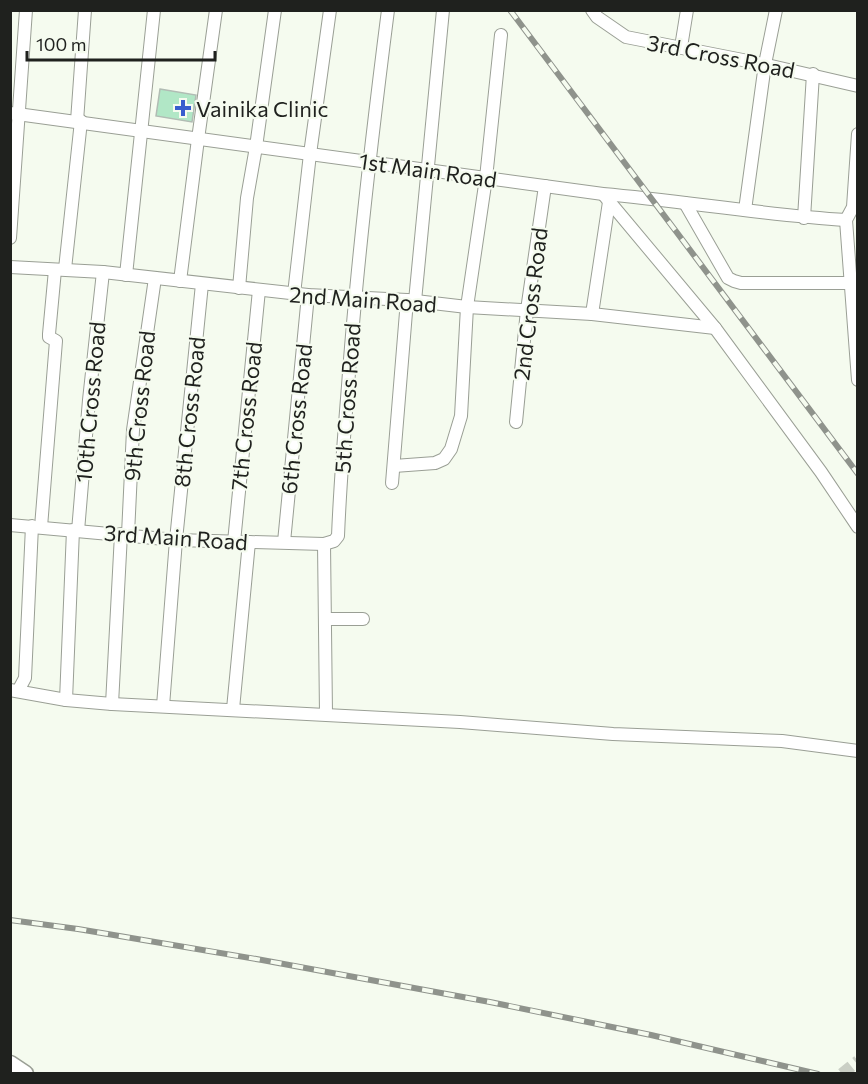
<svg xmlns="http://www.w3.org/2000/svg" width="868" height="1084" font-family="Commissioner,sans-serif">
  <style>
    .building { fill: #b1e7c6; stroke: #b1bcb4; stroke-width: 1.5 }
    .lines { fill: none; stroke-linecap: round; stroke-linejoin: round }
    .minor-tunnel { stroke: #cacfc5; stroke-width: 12; stroke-dasharray: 12 6; stroke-linecap: butt }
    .minor-casing { stroke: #9a9f95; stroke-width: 14 }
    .tertiary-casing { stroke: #9a9f95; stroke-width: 19 }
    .minor { stroke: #fff; stroke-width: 12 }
    .tertiary { stroke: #fff; stroke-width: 16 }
    .rail-casing { stroke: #8f938c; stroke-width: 6 }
    .rail { stroke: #f5fbef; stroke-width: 4; stroke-dasharray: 11; stroke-linecap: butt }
    .poi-dot { fill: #385dce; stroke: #f5fbef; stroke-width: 2 }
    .labels { text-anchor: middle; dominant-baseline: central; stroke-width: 4.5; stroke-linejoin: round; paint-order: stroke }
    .street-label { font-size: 22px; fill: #1f211e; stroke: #f5fbef }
    .poi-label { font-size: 22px; fill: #1f211e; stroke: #f5fbef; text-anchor: start }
  </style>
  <rect width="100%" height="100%" fill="#f5fbef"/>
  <polygon class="building" points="160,89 196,95 192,122 156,116"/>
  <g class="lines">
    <polyline class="minor-tunnel" points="842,1074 858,1061"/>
    <defs>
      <g id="minor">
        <polyline points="592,10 597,17 626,37 758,63 858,86"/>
        <polyline points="681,47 687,10"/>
        <path d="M 10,113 L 603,194 C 684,201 764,215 846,220"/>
        <polyline points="77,121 85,10"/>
        <polyline points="858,134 853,207 846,220 858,380"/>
        <polyline points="603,194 715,328 821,472 858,527"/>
        <polyline points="685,203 728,278 734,281 741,283 858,283"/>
        <polyline points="745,210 765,64 776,10"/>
        <polyline points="804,218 813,74"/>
        <polyline points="10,238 26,10"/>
        <polyline points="10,267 103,272 308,295 407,300 467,307 592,314 715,328"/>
        <polyline points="65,269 81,121"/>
        <polyline points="126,275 154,10"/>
        <polyline points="180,281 198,139 216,10"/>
        <polyline points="239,288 247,198 256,147 275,10"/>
        <polyline points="294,294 310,154 330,10"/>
        <polyline points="415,301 443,10"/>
        <polyline points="592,314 609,202"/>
        <polyline points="516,422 527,310 545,186"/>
        <polyline points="394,466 435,463 444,459 451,449 461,416 467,307 486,178 501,35"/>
        <polyline points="392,483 407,300"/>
        <path d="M 10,525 L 176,540 L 324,544 L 334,541 L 338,536 C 340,485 344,436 348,386 C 357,260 372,135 388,10"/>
        <polyline points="41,527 56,341 49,337 49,334 55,270"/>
        <polyline points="78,531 89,400 103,272"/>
        <polyline points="128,534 133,430 155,278"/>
        <polyline points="234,542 259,290"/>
        <polyline points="284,542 308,295"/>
        <polyline points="324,544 326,714"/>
        <polyline points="325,619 363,619"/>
        <polyline points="10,690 66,700 112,704 460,722 613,734 782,741 858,751"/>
        <polyline points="18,691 25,678 32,526"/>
        <polyline points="66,700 73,530"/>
        <polyline points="112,704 121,534"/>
        <polyline points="163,706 176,540 202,284"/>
        <polyline points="233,709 249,542"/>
      </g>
      <polyline id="tertiary" points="10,1064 25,1074"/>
    </defs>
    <use href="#minor" class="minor-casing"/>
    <use href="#tertiary" class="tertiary-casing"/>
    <use href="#minor" class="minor"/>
    <use href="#tertiary" class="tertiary"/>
    <defs>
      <g id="rail">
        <polyline points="510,10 858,474"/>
        <polyline points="10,920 78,929 262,960 490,1002 651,1035 818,1074"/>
      </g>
    </defs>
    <use href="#rail" class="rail-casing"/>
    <use href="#rail" class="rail"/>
  </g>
  <path class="poi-dot" d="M180 99h6v6h6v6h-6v6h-6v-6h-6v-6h6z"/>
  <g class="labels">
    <g class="street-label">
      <text transform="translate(721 56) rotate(11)">3rd Cross Road</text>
      <text transform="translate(428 170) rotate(8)">1st Main Road</text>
      <text transform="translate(363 299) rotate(4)">2nd Main Road</text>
      <text transform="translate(530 304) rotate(-83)">2nd Cross Road</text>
      <text transform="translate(347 398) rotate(-86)">5th Cross Road</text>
      <text transform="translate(90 402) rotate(-85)">10th Cross Road</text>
      <text transform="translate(139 406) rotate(-84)">9th Cross Road</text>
      <text transform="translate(189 412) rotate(-84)">8th Cross Road</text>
      <text transform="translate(246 416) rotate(-84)">7th Cross Road</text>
      <text transform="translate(296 419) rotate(-84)">6th Cross Road</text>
      <text transform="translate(176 537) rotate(4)">3rd Main Road</text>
    </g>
    <g class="poi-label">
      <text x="196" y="108">Vainika Clinic</text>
    </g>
  </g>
  <rect width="868" height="1084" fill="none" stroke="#1f211e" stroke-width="24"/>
  <path d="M27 51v9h188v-9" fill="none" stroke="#1f211e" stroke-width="3"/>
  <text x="36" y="51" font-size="18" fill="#1f211e" stroke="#f5fbef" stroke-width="4.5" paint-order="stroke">100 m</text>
</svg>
